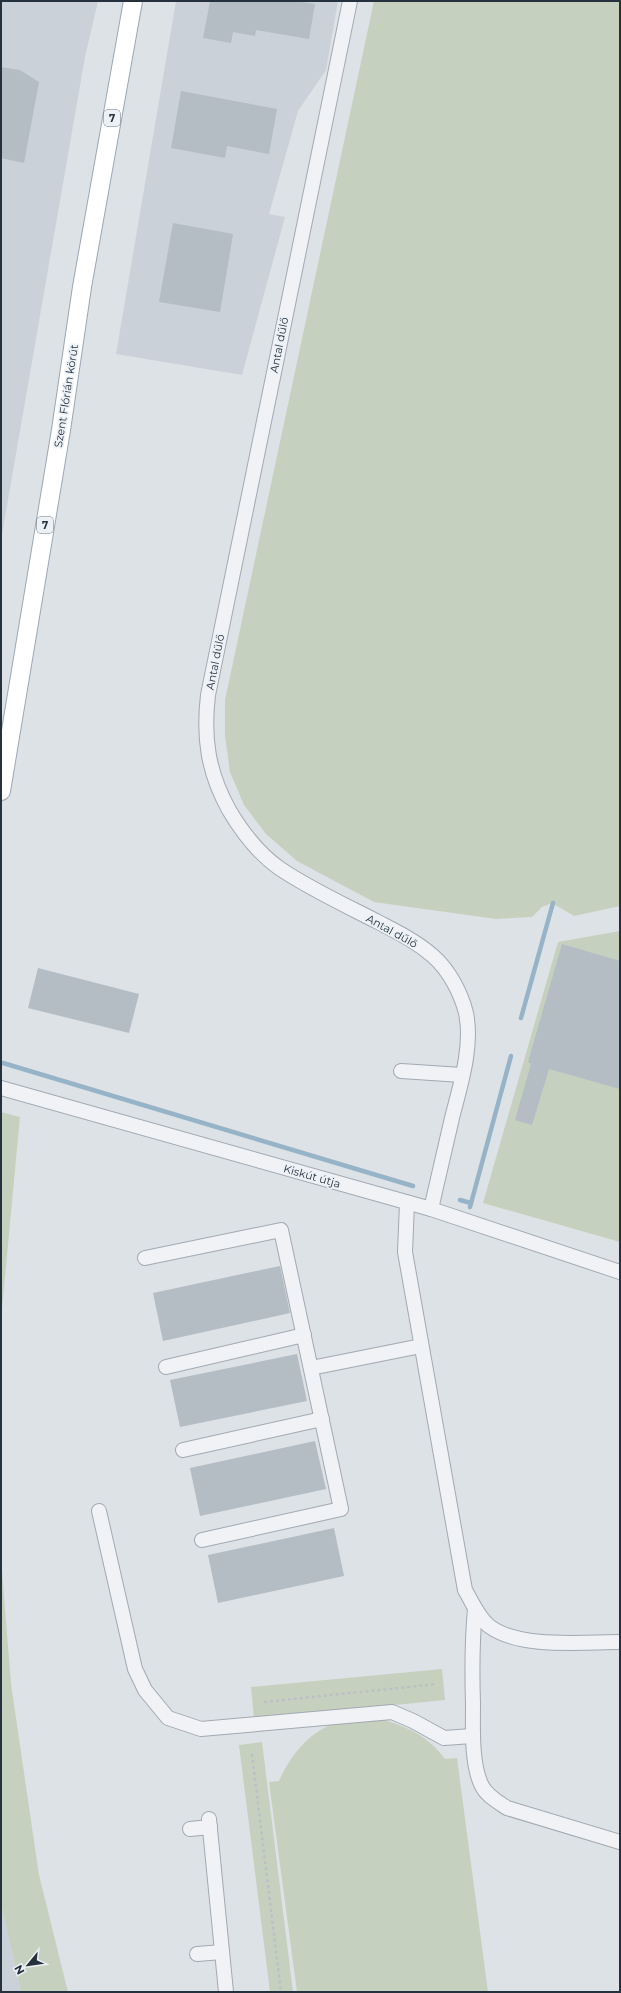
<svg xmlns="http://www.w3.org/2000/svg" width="621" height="1993" font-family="Montserrat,sans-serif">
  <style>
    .built { fill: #cbd1d9 }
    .green { fill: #c5d1be }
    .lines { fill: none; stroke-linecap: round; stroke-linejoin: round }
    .stream { stroke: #97b3c8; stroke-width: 4.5 }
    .building { fill: #b4bcc4 }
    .minor-casing { stroke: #a2a9b1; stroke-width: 16 }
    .major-casing { stroke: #9ca7b3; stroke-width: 20 }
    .path { stroke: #bbc0c6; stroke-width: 2.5; stroke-dasharray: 3 3; stroke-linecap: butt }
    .minor { stroke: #f0f2f6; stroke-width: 14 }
    .major { stroke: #fff; stroke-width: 18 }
    .labels { text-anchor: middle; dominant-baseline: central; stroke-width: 3.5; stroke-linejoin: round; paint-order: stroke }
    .shield { fill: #ecf1f5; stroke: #616b75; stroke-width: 1 }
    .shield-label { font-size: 10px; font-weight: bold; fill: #26313e }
    .street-label { font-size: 11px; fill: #26313e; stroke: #ecf1f5 }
  </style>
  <rect width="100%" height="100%" fill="#dde2e7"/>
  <g class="built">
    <polygon points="1,1 98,1 85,57 1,540"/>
    <polygon points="176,1 338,1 326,70 298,111 269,214 285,217 242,375 116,354"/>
    <polygon points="1,1904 21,1992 1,1992"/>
  </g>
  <g class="green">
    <polygon points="374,1 620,1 620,906 574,916 552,903 542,907 532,917 496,919 374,902 297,861 266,834 244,805 230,772 225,735 225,700"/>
    <polygon points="620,931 620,1242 483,1203 558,942"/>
    <polygon points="1,1112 20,1117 1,1319"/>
    <polygon points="1,1558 11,1684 39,1875 68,1992 21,1992 1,1904"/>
    <polygon points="442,1669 445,1700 254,1719 251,1687"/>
    <path d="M 380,1719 C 407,1726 428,1736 445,1759 L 457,1758 L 488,1992 L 297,1992 L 269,1782 L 279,1781 C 292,1752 315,1724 349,1720 C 359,1719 369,1719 380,1719 Z"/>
    <polygon points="262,1742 293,1992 270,1992 239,1745"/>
  </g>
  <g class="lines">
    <g class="stream">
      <polyline points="521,1018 553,903"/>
      <polyline points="3,1063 413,1186"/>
      <polyline points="460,1200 471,1203"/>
      <polyline points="470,1207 511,1056"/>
    </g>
  </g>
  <g class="building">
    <polygon points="210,1 296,1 315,4 309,39 256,30 255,36 233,32 231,43 203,38"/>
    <polygon points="1,67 20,70 39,82 24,163 1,158"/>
    <polygon points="181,91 277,109 269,154 227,146 225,158 171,148"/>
    <polygon points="173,223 233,234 220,312 159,302"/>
    <polygon points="562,944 620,961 620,1089 549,1069 532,1125 515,1120 531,1064 528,1062"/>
    <polygon points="38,968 139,994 129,1033 28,1008"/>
    <polygon points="280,1266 290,1313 163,1341 153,1293"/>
    <polygon points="297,1354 307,1401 180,1427 170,1380"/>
    <polygon points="315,1441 326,1489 200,1516 190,1468"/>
    <polygon points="334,1528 344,1576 218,1603 208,1555"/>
  </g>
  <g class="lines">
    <defs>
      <g id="minor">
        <path d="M 350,1 L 208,695 C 203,738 208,772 229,810 C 242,832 258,853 279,868 C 310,889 345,905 378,922 C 397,932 416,941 433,956 C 449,970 461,993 466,1013 C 473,1047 460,1086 452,1118 C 445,1148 438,1179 431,1209"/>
        <polyline points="401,1071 462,1075"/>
        <polyline points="1,1088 431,1209 620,1272"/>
        <path d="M 407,1203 L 405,1252 L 465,1590 C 472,1602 478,1617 489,1626 C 519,1649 583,1642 620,1642"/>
        <polyline points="145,1258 281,1230 341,1509 202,1540"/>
        <polyline points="166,1367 304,1335"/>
        <polyline points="311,1368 421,1346"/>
        <polyline points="183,1450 322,1419"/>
        <polyline points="99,1511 135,1669 145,1690 168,1718 201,1729 392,1712 413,1721 444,1738 472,1736"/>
        <path d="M 475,1609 C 472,1641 472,1672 473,1704 C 473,1727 471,1765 482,1786 C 487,1796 498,1802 507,1808 L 620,1842"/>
        <polyline points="209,1819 226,1992"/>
        <polyline points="190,1829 210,1827"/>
        <polyline points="197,1954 222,1952"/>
      </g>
      <polyline id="major" points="1,791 61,430 82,287 133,1"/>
    </defs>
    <use href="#minor" class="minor-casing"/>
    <use href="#major" class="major-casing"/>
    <g class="path">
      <polyline points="264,1702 437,1684"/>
      <polyline points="252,1754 281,1992"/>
    </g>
    <use href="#minor" class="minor"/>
    <use href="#major" class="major"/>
  </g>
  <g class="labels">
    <g class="shield">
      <rect x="104" y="110" width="16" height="16" rx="3"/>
      <rect x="37" y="517" width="16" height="16" rx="3"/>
    </g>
    <g class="shield-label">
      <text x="112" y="118">7</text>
      <text x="45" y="525">7</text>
    </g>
    <g class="street-label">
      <text transform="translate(279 345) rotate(-79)">Antal dűlő</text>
      <text transform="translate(66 396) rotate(-81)">Szent Flórián körút</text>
      <text transform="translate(215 662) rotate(-79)">Antal dűlő</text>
      <text transform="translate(392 931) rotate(29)">Antal dűlő</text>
      <text transform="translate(312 1176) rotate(16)">Kiskút útja</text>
    </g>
  </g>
  <rect width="621" height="1993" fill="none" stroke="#26313e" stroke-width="4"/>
  <g transform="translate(28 1965) rotate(241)" stroke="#ecf1f5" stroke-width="3" paint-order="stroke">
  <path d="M0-3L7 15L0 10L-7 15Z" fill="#26313e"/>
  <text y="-6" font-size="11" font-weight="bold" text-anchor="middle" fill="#26313e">N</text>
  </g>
</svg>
